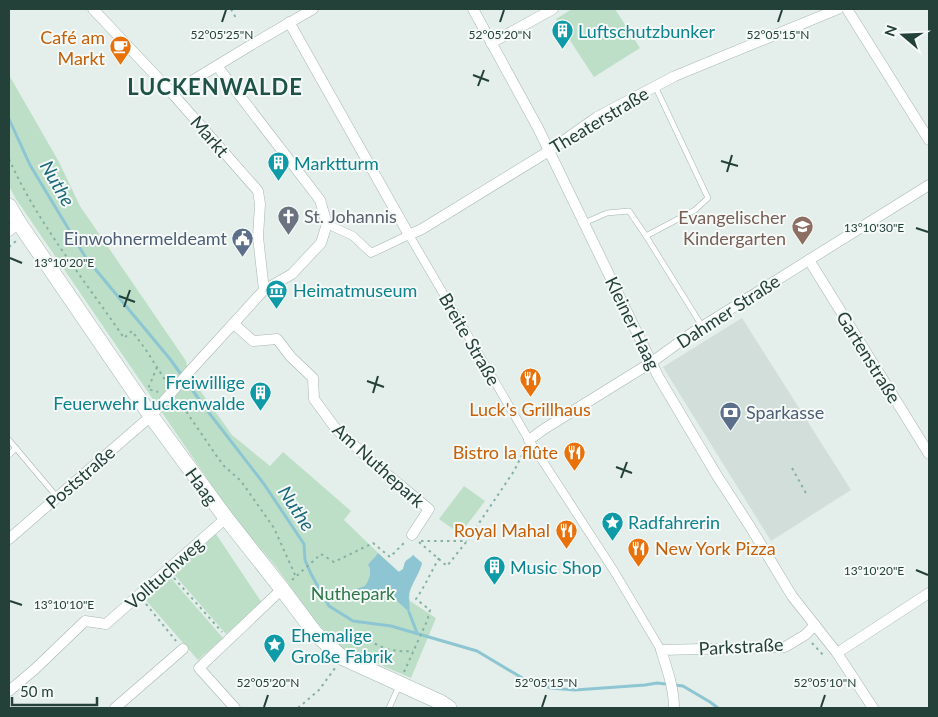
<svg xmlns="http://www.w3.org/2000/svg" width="938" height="717" font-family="Lato,sans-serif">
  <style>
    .built { fill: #d2ded9 }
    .green { fill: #bddfc7 }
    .water { fill: #8dc6d2 }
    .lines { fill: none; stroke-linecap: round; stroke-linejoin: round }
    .stream { stroke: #8dc6d2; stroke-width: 3 }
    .service-casing { stroke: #a6b6b1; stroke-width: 6 }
    .pedestrian-casing { stroke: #a6b6b1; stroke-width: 9 }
    .minor-casing { stroke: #a6b6b1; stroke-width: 11 }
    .secondary-casing { stroke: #a3b9b2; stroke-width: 16 }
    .path { stroke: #85b1a4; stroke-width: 2; stroke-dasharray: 2.5 4; stroke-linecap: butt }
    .service { stroke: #fff; stroke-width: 5 }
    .pedestrian { stroke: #fff; stroke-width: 8 }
    .minor { stroke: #fff; stroke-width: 10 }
    .secondary { stroke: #fff; stroke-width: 15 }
    .ticks { fill: none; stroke: #234039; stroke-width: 2 }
    .labels { text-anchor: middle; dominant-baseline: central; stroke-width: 4; stroke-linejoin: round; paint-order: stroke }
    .culture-label { font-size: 18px; fill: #0d838f; stroke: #f5faf8; text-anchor: start }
    .food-label { font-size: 18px; fill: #c56008; stroke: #f5faf8; text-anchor: end }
    .street-label { font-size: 18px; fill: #234039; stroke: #f5faf8 }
    .worship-label { font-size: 18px; fill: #5b616d; stroke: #f5faf8; text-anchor: start }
    .education-label { font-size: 18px; fill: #785e54; stroke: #f5faf8; text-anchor: end }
    .service-label { font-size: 18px; fill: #4e5e75; stroke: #f5faf8; text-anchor: end }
    .park-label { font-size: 18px; fill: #2d774b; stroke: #f5faf8 }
    .water-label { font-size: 19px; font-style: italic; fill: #1d6a7c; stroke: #f5faf8 }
    .district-label { font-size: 22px; font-weight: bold; letter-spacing: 1px; fill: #1f5247; stroke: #f5faf8 }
    .ticks-label { font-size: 12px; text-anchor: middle; fill: #234039; stroke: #f5faf8; stroke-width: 4; stroke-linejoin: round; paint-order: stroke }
  </style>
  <rect width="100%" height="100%" fill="#e4eeea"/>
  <polygon class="built" points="742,318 851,490 771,541 663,367"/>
  <g class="green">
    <polygon points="572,9 615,9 640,48 594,77 556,19"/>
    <path d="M 9,75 L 59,162 L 80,206 L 186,361 L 189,375 L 232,435 L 270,466 L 283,452 L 351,511 L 344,520 L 398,572 L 403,569 C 404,567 404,564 405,562 C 407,559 411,558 413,555 L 422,563 C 419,575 407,588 410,601 L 436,618 L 411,678 L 343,649 L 315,621 L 277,568 L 230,512 L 16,199 L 9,186 Z"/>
    <polygon points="464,486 485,501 460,534 439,519"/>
    <polygon points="216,534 262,603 226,634 172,572"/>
    <polygon points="169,576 223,638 198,660 144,598"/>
  </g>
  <path class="water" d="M 378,553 L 399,572 L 403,569 C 404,567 404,564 405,562 C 407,559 411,558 413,555 L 422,563 C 420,573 409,588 409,595 C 408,601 411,606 409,612 L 397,601 L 388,589 L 365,592 L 354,596 L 330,593 L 323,595 L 338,590 L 350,591 L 365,586 L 368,581 L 370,575 L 370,568 L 368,565 C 371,560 375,558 378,553 Z"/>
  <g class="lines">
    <g class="stream">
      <polyline points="9,119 30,165 86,258 170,359 206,409 264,484 304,544 305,560 311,574 329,606 353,621 391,626 477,651 524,679 551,688 575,690 645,685 657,683 683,686 710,702 718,708"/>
      <polyline points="409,612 417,633"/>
    </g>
    <defs>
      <g id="service">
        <polyline points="584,223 607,213 629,211 646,236 695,210 708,198 655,86"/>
        <polyline points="646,236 702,326"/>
        <polyline points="9,440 57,497"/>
        <polyline points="9,455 16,448"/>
        <polyline points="389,708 399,686"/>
      </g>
      <polyline id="pedestrian" points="327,224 353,236 371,253 409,235 529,440 614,571 661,650"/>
      <g id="minor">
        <polyline points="93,9 172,93 258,191 260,204 258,237 264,290"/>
        <polyline points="473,9 538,128 658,376 716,474 751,528 792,596 837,653 873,708"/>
        <polyline points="847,9 929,140"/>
        <polyline points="289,22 409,235 422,229 549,151 597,117 675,76 838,9"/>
        <polyline points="491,43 553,9"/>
        <polyline points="172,93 251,45 313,9"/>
        <polyline points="9,231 19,223"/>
        <polyline points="809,260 929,454"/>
        <polyline points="234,324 253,341 277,339 291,357 313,378 314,399 336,429 377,466 429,509 412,535"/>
        <polyline points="529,440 544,429 652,362 692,333 929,185"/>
        <polyline points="9,539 151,416 189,372 264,290 292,274 321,243 327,224 320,200 217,66"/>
        <polyline points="837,653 929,593"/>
        <polyline points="9,691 35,669 85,621 106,624 226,518"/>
        <polyline points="115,708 183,649"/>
        <polyline points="235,708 199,668 282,589"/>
        <path d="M 674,708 C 674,688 667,669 661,650 L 785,647 L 805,635 L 815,625"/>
      </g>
      <polyline id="secondary" points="9,206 19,223 151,416 226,518 282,589 315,633 341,657 440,702 449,708"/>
    </defs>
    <use href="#service" class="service-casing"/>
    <use href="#pedestrian" class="pedestrian-casing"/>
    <use href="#minor" class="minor-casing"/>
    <use href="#secondary" class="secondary-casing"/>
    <g class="path">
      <polyline points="231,9 236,18"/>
      <path d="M 9,159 C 38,224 84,279 124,338 L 132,331 L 146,350 L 167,383"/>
      <polyline points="9,247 16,241"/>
      <polyline points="157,367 148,389 158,392"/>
      <polyline points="179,401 218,458 224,466 241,481 274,528 296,577"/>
      <polyline points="792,468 807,495"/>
      <polyline points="421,541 467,541"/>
      <polyline points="419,542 447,566 467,541 514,471 525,449"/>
      <polyline points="174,578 222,632"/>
      <polyline points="292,580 321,554 334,562 373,543 390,557 405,542"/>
      <polyline points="146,604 176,641"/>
      <path d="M 344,642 C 365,633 367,642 385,648 C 394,651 404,652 413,651"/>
      <polyline points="812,643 824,656"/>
      <path d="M 404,672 L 427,621 L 430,610 L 416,599 C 425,586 431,572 439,558"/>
      <polyline points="298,708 319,690 335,668"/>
    </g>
    <use href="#service" class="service"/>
    <use href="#pedestrian" class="pedestrian"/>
    <use href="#minor" class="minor"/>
    <use href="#secondary" class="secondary"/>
  </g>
  <path class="ticks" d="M 222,22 L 226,10M 500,22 L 504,10M 778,22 L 782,10M 473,75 L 489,81M 478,86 L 484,70M 721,161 L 738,166M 727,172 L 732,155M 916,228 L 928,232M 10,258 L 22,263M 119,296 L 135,302M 124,307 L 130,290M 367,381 L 384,387M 373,393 L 378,376M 616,467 L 632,473M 621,478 L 627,462M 916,570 L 928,575M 10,601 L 22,605M 264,707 L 268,695M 542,707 L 546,695M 821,707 L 825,695"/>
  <defs>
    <symbol id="building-pin" viewBox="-11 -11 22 30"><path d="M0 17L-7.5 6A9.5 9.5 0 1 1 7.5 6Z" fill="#0f9aa8" stroke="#f5faf8"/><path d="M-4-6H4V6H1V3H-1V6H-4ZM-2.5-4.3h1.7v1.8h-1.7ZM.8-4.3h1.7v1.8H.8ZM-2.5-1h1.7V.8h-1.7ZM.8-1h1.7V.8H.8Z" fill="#fff"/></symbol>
    <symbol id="cafe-pin" viewBox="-11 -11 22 30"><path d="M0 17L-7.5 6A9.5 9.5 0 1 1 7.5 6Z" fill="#e8710a" stroke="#f5faf8"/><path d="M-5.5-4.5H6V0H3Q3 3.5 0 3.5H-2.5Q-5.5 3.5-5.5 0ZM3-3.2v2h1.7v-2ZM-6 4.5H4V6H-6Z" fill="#fff"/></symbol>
    <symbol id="church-pin" viewBox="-11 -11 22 30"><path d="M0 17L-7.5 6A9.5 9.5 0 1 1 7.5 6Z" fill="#6b7280" stroke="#f5faf8"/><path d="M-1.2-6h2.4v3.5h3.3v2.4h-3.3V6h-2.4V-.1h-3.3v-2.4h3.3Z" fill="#fff"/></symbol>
    <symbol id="school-pin" viewBox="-11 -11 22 30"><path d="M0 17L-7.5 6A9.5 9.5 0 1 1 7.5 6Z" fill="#8d6e63" stroke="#f5faf8"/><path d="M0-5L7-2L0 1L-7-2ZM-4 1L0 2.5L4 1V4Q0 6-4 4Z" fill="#fff"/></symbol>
    <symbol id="civic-pin" viewBox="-11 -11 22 30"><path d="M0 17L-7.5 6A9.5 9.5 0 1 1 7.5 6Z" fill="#5c6f8a" stroke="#f5faf8"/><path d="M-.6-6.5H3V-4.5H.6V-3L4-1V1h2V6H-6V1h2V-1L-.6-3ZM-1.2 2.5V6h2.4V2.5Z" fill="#fff"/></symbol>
    <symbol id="museum-pin" viewBox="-11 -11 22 30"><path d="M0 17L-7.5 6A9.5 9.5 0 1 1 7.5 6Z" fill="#0f9aa8" stroke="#f5faf8"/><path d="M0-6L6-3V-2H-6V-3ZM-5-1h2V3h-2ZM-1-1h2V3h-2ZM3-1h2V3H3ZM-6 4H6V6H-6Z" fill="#fff"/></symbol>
    <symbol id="restaurant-pin" viewBox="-11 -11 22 30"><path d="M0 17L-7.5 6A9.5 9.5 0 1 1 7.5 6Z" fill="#e8710a" stroke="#f5faf8"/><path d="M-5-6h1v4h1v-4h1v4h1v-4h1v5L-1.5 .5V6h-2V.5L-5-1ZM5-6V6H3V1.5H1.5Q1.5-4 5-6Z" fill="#fff"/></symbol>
    <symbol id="bank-pin" viewBox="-11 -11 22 30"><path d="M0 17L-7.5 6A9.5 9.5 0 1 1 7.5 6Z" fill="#5c6f8a" stroke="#f5faf8"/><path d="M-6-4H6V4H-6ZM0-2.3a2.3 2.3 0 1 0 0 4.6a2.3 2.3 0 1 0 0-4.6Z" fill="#fff"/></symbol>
    <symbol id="sight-pin" viewBox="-11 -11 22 30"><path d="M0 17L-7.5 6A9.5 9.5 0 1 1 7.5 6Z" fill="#0f9aa8" stroke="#f5faf8"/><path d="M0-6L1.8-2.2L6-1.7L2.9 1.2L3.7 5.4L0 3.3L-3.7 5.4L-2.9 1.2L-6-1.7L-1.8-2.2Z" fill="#fff"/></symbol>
  </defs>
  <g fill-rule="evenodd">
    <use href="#building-pin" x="550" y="18" width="25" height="34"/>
    <use href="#cafe-pin" x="108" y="34" width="25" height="34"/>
    <use href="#building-pin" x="266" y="150" width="25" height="34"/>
    <use href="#church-pin" x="276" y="204" width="25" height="34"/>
    <use href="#school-pin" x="790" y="214" width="25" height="34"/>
    <use href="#civic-pin" x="230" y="226" width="25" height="34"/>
    <use href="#museum-pin" x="264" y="278" width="25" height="34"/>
    <use href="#restaurant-pin" x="518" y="366" width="25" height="34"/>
    <use href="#building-pin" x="248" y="380" width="25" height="34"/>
    <use href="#bank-pin" x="718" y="400" width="25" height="34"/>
    <use href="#restaurant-pin" x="562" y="440" width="25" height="34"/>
    <use href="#sight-pin" x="600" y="510" width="25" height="34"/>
    <use href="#restaurant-pin" x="554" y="518" width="25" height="34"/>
    <use href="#restaurant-pin" x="626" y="536" width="25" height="34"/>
    <use href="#building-pin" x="482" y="554" width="25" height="34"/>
    <use href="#sight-pin" x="262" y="632" width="25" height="34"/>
  </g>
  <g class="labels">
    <g class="culture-label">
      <text x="578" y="31">Luftschutzbunker</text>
      <text x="294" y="163">Marktturm</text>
      <text x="293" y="290">Heimatmuseum</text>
      <text x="245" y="382" text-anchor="end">Freiwillige<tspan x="245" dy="21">Feuerwehr Luckenwalde</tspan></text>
      <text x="628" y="522">Radfahrerin</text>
      <text x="510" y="567">Music Shop</text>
      <text x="291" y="635">Ehemalige<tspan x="291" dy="21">Große Fabrik</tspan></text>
    </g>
    <g class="food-label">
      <text x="105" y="37">Café am<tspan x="105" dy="21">Markt</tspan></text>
      <text x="530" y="409" text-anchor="middle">Luck's Grillhaus</text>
      <text x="558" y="452">Bistro la flûte</text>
      <text x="550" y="530">Royal Mahal</text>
      <text x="655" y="548" text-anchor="start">New York Pizza</text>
    </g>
    <g class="street-label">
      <text transform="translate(599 120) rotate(-31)">Theaterstraße</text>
      <text transform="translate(210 136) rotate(49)">Markt</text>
      <text transform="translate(728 311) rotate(-33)">Dahmer Straße</text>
      <text transform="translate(633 323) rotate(64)">Kleiner Haag</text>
      <text transform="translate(470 339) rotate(60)">Breite Straße</text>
      <text transform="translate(869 357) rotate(58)">Gartenstraße</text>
      <text transform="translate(379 465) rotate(42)">Am Nuthepark</text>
      <text transform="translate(80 477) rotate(-41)">Poststraße</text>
      <text transform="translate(202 486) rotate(54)">Haag</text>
      <text transform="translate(164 573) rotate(-42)">Volltuchweg</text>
      <text transform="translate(741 646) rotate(-3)">Parkstraße</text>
    </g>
    <g class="worship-label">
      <text x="304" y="216">St. Johannis</text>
    </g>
    <g class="education-label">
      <text x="786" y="217">Evangelischer<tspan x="786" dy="21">Kindergarten</tspan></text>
    </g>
    <g class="service-label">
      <text x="227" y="238">Einwohnermeldeamt</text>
      <text x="746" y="412" text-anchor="start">Sparkasse</text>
    </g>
    <g class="park-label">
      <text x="353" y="593">Nuthepark</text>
    </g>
    <g class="water-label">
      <text transform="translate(58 183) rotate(60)">Nuthe</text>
      <text transform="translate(297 508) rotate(57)">Nuthe</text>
    </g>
    <g class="district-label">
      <text x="215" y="86">LUCKENWALDE</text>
    </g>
  </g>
  <g class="ticks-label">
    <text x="222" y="39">52°05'25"N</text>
    <text x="500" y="39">52°05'20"N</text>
    <text x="778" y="39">52°05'15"N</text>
    <text x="874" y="232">13°10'30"E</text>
    <text x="64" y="267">13°10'20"E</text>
    <text x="874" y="575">13°10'20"E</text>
    <text x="64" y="609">13°10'10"E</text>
    <text x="268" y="687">52°05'20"N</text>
    <text x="546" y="687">52°05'15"N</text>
    <text x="825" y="687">52°05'10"N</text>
  </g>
  <rect width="938" height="717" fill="none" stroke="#234039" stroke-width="20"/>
  <g transform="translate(903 35) rotate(289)" stroke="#f5faf8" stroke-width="4" paint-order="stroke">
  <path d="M0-4L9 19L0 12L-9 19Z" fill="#234039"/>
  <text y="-8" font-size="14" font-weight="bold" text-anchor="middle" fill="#234039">N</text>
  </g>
  <path d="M12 697v8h85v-8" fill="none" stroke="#234039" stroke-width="2.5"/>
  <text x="20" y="697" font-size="15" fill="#234039" stroke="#f5faf8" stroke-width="4" paint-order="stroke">50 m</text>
</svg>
